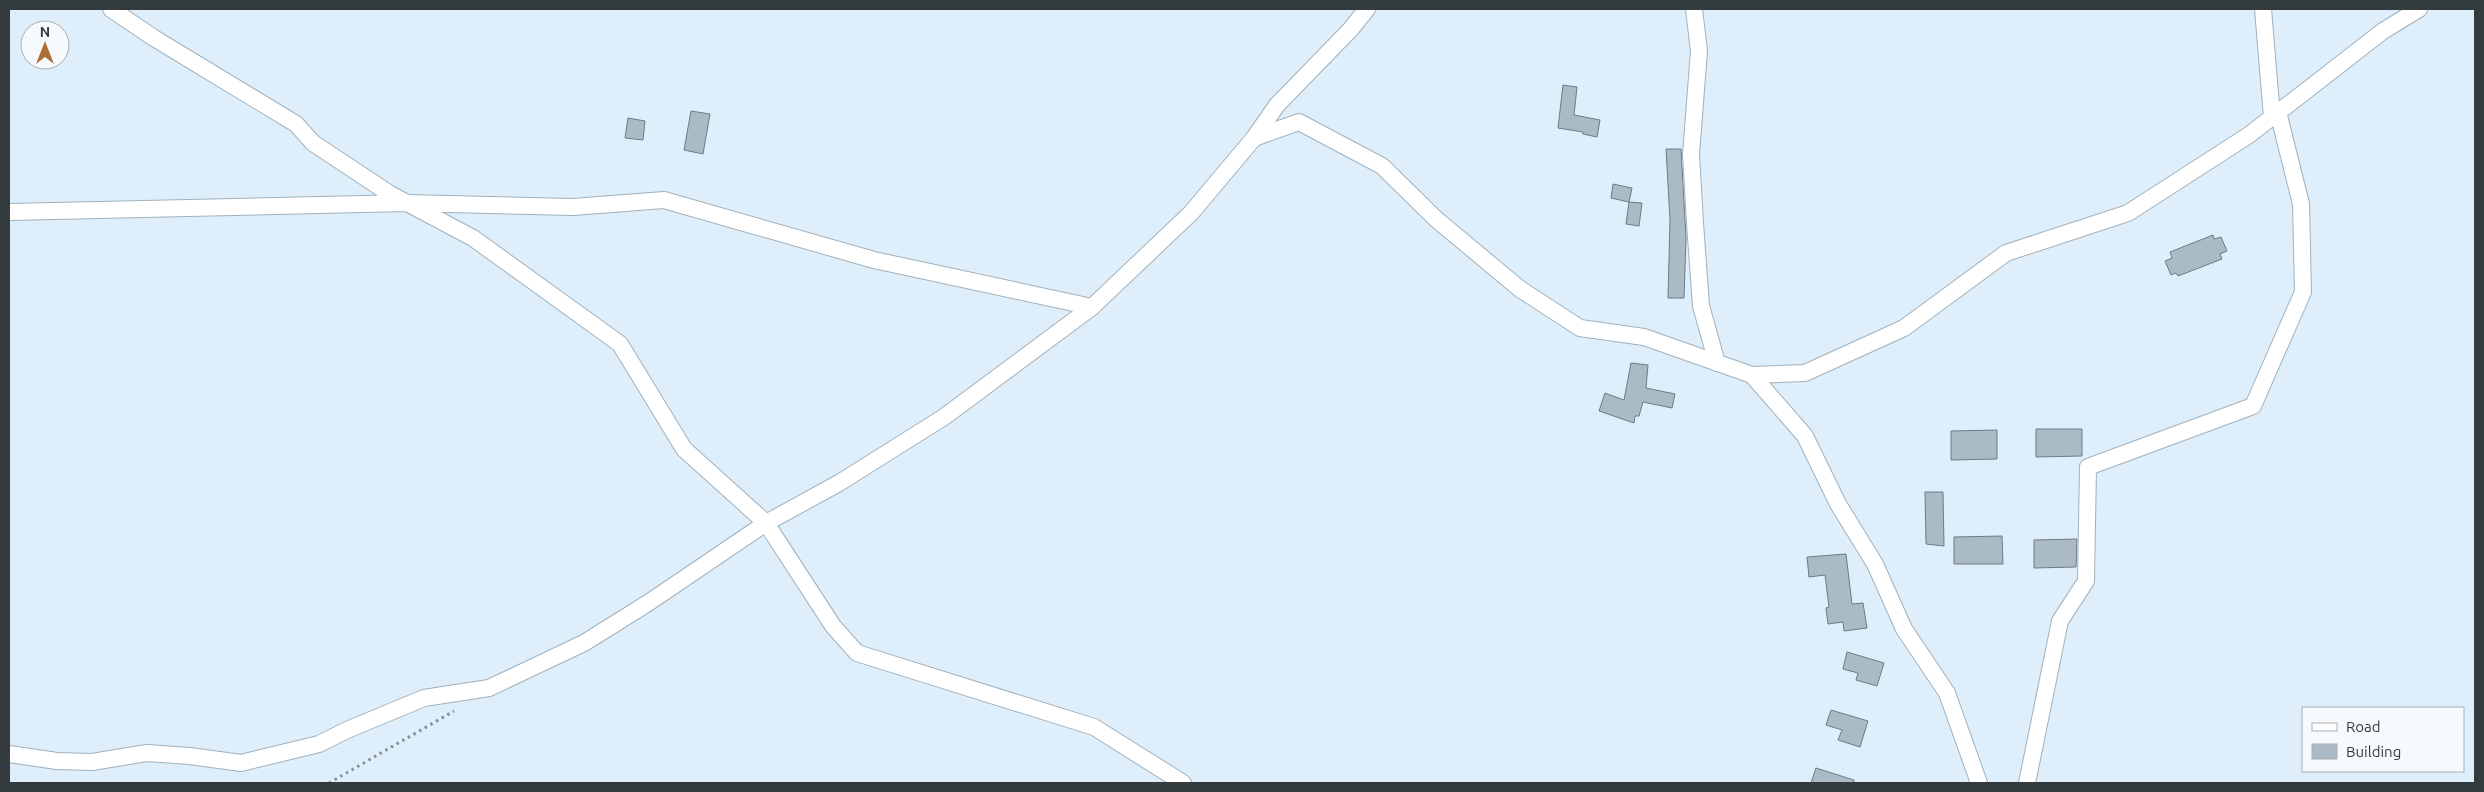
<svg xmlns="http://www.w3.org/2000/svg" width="2484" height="792" font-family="Ubuntu,sans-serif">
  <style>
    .building { fill: #abbbc6; stroke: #6d7b86 }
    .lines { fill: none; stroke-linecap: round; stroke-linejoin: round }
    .minor-casing { stroke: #a1b1bc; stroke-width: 18 }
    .path { stroke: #849098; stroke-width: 3; stroke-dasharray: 2.5 4; stroke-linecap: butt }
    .minor { stroke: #fff; stroke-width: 16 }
  </style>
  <rect width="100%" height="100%" fill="#deeffb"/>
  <g class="building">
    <polygon points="1563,85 1577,87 1574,115 1600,120 1597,137 1583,134 1583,132 1558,128"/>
    <polygon points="691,111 710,114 703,154 684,150"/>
    <polygon points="628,118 645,121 643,140 625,138"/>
    <polygon points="1666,149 1681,149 1686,238 1684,298 1668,298 1670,220"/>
    <polygon points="1613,184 1632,188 1629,202 1611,198"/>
    <polygon points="1629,202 1642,203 1639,226 1626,224"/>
    <polygon points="2213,235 2214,239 2221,237 2227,251 2220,254 2222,259 2178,276 2176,273 2171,275 2165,261 2172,258 2170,252"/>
    <polygon points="1631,363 1648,365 1646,388 1675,394 1672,408 1643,402 1639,416 1635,416 1634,423 1599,411 1605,393 1624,400"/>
    <polygon points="2036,429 2082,429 2082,456 2036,457"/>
    <polygon points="1997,430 1997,459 1951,460 1951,431"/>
    <polygon points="1925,492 1943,492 1944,546 1926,544"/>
    <polygon points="2002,536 2003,564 1954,564 1954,537"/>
    <polygon points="2077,539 2076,567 2034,568 2034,540"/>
    <polygon points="1846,554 1852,604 1863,603 1867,628 1844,631 1843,622 1828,624 1826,608 1829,607 1825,575 1809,577 1807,557"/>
    <polygon points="1847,652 1884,663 1877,686 1856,680 1858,673 1843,669"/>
    <polygon points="1831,710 1868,721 1860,747 1838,740 1842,730 1826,725"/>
    <polygon points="1816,768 1854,780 1854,783 1811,783"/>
  </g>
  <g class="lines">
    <defs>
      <g id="minor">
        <polyline points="111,9 154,38 296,124 313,143 390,194 473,238 620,344 684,449 766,523 833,626 857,653 1094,727 1183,783"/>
        <polyline points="1694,9 1699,51 1691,154 1695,223 1701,306 1717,363"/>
        <polyline points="2263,9 2272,117"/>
        <polyline points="1254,138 1299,122 1382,166 1436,219 1520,289 1580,328 1644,337 1752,375 1805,373 1904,328 2006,253 2128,213 2249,135 2383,31 2419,9"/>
        <polyline points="9,212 407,203 573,207 664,200 874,260 1092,307"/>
        <polyline points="1752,375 1805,436 1838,504 1875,564 1904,629 1947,693 1979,783"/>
        <polyline points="9,754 57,761 92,762 147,753 190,756 241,763 319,744 347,730 424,698 489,688 584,643 648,603 766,523 839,483 944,417 1092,307 1191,213 1254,138 1277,105 1350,30 1367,9"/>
        <polyline points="2027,783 2060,621 2086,581 2088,467 2253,406 2303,292 2301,204 2278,112"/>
      </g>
    </defs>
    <use href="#minor" class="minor-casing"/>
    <polyline class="path" points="329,783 454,711"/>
    <use href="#minor" class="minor"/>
  </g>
  <rect width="2484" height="792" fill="none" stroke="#343b3f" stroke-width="20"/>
  <rect x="2302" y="707" width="162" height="65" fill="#f7fafc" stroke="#a9aeb0"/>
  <rect x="2312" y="723" width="25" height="8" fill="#ffffff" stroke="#a9aeb0"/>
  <text x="2346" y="732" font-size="15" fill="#343b3f">Road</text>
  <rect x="2312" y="744" width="25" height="15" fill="#abbbc6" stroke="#a9aeb0"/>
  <text x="2346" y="757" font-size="15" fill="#343b3f">Building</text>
  <g transform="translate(45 45)"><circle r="24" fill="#f7fafc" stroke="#a9aeb0"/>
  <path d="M0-4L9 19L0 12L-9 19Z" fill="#ae6f37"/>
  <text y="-8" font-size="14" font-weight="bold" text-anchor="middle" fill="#343b3f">N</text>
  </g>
</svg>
